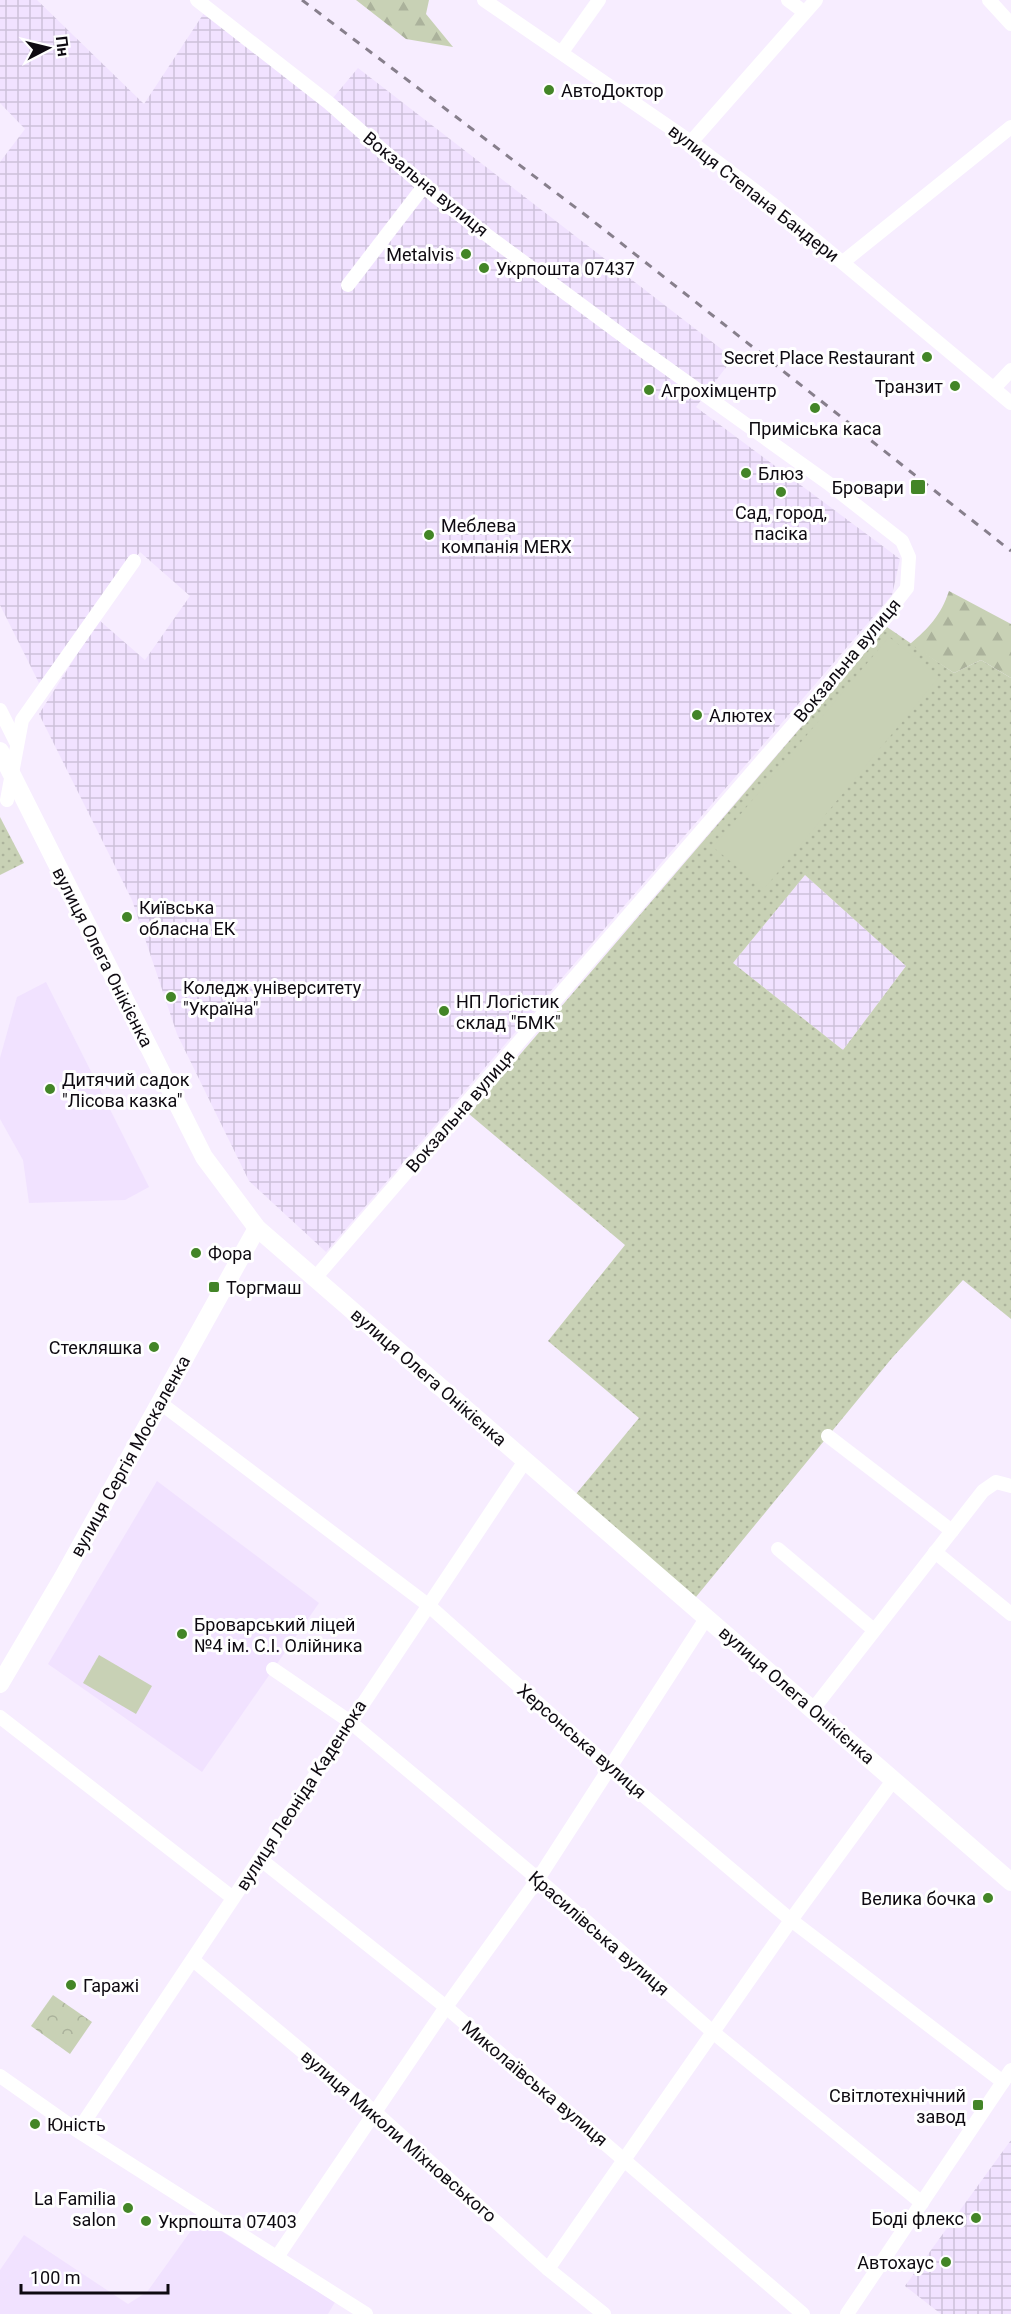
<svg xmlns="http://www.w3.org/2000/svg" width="1011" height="2314" font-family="Roboto,sans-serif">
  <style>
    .built { fill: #f1e2ff }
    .industrial { fill: url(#industrial-grid) }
    .grass { fill: url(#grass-dots); fill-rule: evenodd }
    .forest { fill: url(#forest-firs) }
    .park { fill: url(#park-crowns) }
    .garden { fill: #c8d1b5 }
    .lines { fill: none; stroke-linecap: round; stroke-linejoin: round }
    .minor { stroke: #fff; stroke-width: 14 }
    .major { stroke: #fff; stroke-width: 18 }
    .rail { stroke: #877f8c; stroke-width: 3; stroke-dasharray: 8 8; stroke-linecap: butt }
    .poi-dot { fill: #438527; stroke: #fff; stroke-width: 2 }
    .labels { text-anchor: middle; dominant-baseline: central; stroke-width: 6; stroke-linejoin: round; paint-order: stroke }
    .poi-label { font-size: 18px; fill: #0e0a11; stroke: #fff; text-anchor: start }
    .street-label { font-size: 18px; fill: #0e0a11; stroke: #fff }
  </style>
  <defs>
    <pattern id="industrial-grid" width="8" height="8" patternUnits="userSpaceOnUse" patternTransform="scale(1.5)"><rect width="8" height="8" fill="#f1e2ff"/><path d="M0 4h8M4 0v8" fill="none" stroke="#cdc1da"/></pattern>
    <pattern id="grass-dots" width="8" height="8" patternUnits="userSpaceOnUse" patternTransform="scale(1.5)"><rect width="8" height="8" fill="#c8d1b5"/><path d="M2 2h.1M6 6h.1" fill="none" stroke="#abb29b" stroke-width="1.8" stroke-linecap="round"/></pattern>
    <pattern id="forest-firs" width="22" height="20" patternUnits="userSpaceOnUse" patternTransform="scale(1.5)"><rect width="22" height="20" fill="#c8d1b5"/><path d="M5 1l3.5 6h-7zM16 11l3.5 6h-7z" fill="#abb29b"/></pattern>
    <pattern id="park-crowns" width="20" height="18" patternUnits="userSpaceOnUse" patternTransform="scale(1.5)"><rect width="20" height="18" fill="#c8d1b5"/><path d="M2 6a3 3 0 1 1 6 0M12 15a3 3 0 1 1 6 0" fill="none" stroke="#abb29b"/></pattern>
  </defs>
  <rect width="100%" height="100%" fill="#f7edff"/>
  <g class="built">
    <polygon points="46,982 149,1187 125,1200 29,1203 23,1160 0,1119 0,1058 17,997"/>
    <polygon points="157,1481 319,1603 202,1772 48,1664"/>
    <polygon points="200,2218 335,2302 328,2314 0,2314 0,2270 24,2235 128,2304 147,2292"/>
  </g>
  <g class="industrial">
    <polygon points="0,0 37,0 144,104 206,10 327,105 358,68 733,358 696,407 900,559 892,595 326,1252 249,1181 177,1034 132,900 39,714 99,620 145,660 190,596 140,552 39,683 0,605 0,162 25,129 0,103"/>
    <polygon points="805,875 906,966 843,1050 733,963"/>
    <polygon points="1011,2140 1011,2314 941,2314 905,2286"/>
  </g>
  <g class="grass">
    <path d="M 887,627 L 954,673 L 981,660 L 1011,678 L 1011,1319 L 963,1280 L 892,1358 L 691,1603 L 571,1500 L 639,1418 L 548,1341 L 625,1245 L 469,1114 ZM 805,875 L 906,966 L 843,1050 L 733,963 Z"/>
    <polygon points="0,817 24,863 0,875"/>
  </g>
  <g class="forest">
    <polygon points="356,0 429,0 426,14 453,47 406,39"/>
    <path d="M 949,591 L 1011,624 L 1011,678 L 981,660 L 954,673 L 910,644 C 929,628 941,615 949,591 Z"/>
  </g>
  <polygon class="park" points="53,1995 92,2022 70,2054 31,2026"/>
  <g class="garden">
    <polygon points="889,637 939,677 764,889 713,847"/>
    <polygon points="99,1655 152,1686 136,1714 83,1683"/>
  </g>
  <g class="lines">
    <g class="minor">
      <polyline points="197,0 329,103 437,198 642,350 828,483 902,541 909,557 907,588 863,644 315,1278"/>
      <polyline points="484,0 691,142 771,203 1011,403"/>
      <polyline points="788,0 804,12"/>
      <polyline points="989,0 1011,24"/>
      <polyline points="562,52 599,0"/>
      <polyline points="691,142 816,0"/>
      <polyline points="843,262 1011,127"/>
      <polyline points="348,285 424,186"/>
      <polyline points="994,388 1011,370"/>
      <polyline points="0,710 17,744"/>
      <polyline points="7,800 22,720 134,561"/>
      <polyline points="159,1402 428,1605 612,1769 791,1920 1003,2082"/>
      <polyline points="828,1436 952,1531"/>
      <polyline points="778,1549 874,1630"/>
      <polyline points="935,1552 1011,1614"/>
      <polyline points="273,1669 349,1721 538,1879 714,2033 922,2203"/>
      <polyline points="814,1708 983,1491 996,1482 1011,1486"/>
      <polyline points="0,1717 233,1898"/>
      <polyline points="260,1859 446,2007 803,2314"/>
      <polyline points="193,1960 376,2113 548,2269 604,2314"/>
      <polyline points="0,2076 78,2131 366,2314"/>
      <polyline points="78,2131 525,1461"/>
      <polyline points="277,2257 446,2007 538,1879 707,1617"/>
      <polyline points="548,2269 791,1920 894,1779"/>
      <polyline points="847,2314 1011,2070"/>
    </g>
    <g class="major">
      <polyline points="0,751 204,1157 257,1228 1011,1882"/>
      <polyline points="0,1684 63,1577 257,1228"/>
    </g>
    <polyline class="rail" points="302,0 588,217 1011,551"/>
  </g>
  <g class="poi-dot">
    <circle cx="549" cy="90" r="6"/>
    <circle cx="466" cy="254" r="6"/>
    <circle cx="484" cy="268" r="6"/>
    <circle cx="927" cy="357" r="6"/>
    <circle cx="955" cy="386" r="6"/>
    <circle cx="649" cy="390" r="6"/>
    <circle cx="815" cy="408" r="6"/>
    <circle cx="746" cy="473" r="6"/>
    <rect x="910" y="479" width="16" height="16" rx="3"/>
    <circle cx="781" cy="492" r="6"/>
    <circle cx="429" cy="535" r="6"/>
    <circle cx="697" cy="715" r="6"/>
    <circle cx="127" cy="917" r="6"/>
    <circle cx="171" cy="997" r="6"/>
    <circle cx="444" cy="1011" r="6"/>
    <circle cx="50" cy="1089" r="6"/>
    <circle cx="196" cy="1253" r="6"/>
    <rect x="208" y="1281" width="12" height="12" rx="3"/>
    <circle cx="154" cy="1347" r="6"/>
    <circle cx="182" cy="1634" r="6"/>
    <circle cx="988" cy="1898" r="6"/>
    <circle cx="71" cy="1985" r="6"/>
    <rect x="972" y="2099" width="12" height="12" rx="3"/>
    <circle cx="35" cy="2124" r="6"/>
    <circle cx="128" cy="2208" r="6"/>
    <circle cx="976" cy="2218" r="6"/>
    <circle cx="146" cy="2221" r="6"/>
    <circle cx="946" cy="2262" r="6"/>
  </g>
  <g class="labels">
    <g class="poi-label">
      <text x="561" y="90">АвтоДоктор</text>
      <text x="454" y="254" text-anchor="end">Metalvis</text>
      <text x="496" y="268">Укрпошта 07437</text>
      <text x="915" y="357" text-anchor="end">Secret Place Restaurant</text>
      <text x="943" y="386" text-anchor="end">Транзит</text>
      <text x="661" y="390">Агрохімцентр</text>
      <text x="815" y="428" text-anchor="middle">Приміська каса</text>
      <text x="758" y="473">Блюз</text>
      <text x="904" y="487" text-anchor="end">Бровари</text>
      <text x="781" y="512" text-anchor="middle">Сад, город,<tspan x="781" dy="21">пасіка</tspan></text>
      <text x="441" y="525">Меблева<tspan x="441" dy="21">компанія MERX</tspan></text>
      <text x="709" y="715">Алютех</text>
      <text x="139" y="907">Київська<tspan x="139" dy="21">обласна ЕК</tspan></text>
      <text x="183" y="987">Коледж університету<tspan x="183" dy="21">"Україна"</tspan></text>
      <text x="456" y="1001">НП Логістик<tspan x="456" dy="21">склад "БМК"</tspan></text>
      <text x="62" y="1079">Дитячий садок<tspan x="62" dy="21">"Лісова казка"</tspan></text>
      <text x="208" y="1253">Фора</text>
      <text x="226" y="1287">Торгмаш</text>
      <text x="142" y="1347" text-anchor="end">Стекляшка</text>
      <text x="194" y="1624">Броварський ліцей<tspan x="194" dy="21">№4 ім. С.І. Олійника</tspan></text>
      <text x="976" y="1898" text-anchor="end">Велика бочка</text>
      <text x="83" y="1985">Гаражі</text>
      <text x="966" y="2095" text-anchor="end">Світлотехнічний<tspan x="966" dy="21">завод</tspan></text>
      <text x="47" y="2124">Юність</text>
      <text x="116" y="2198" text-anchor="end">La Familia<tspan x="116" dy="21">salon</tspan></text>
      <text x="964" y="2218" text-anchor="end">Боді флекс</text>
      <text x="158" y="2221">Укрпошта 07403</text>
      <text x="934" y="2262" text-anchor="end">Автохаус</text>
    </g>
    <g class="street-label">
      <text transform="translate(426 184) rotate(39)">Вокзальна вулиця</text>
      <text transform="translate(754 193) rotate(38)">вулиця Степана Бандери</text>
      <text transform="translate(847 660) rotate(-50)">Вокзальна вулиця</text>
      <text transform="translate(103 957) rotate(63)">вулиця Олега Онікієнка</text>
      <text transform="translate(460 1111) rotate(-49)">Вокзальна вулиця</text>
      <text transform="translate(429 1377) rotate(41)">вулиця Олега Онікієнка</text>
      <text transform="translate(130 1456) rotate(-61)">вулиця Сергія Москаленка</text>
      <text transform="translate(797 1695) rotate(41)">вулиця Олега Онікієнка</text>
      <text transform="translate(582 1741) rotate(41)">Херсонська вулиця</text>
      <text transform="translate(301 1795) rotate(-57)">вулиця Леоніда Каденюка</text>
      <text transform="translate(599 1933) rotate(41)">Красилівська вулиця</text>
      <text transform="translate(535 2083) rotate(40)">Миколаївська вулиця</text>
      <text transform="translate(399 2136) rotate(41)">вулиця Миколи Міхновського</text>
    </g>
  </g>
  <g transform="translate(48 48) rotate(83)" stroke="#ffffff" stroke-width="4.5" paint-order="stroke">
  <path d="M0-4.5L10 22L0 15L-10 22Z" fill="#0e0a11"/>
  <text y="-9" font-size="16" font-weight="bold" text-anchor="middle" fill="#0e0a11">Пн</text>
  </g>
  <path d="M21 2284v9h147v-9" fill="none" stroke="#0e0a11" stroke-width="3"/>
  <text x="30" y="2284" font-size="18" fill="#0e0a11" stroke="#ffffff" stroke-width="4.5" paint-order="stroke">100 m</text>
</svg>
